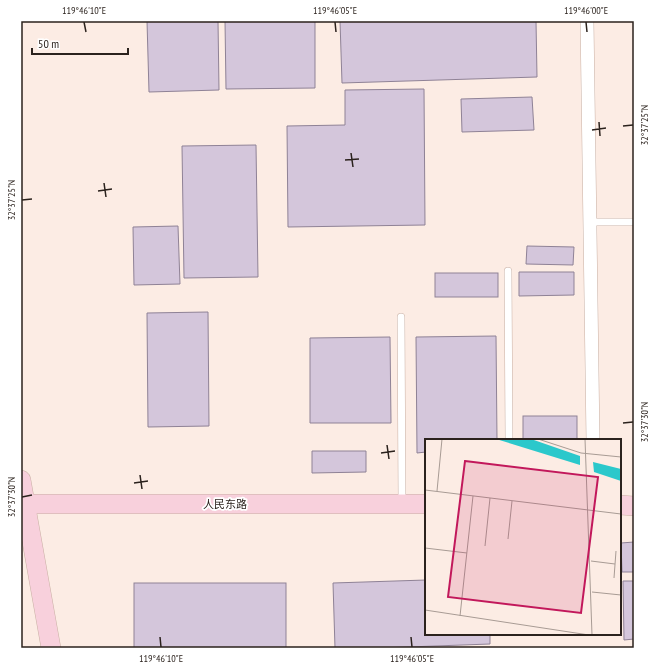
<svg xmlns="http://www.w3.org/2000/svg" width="655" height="669" font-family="'PT Sans Narrow','Noto Sans SC',sans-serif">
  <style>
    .building { fill: #d4c6db; stroke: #8f8296 }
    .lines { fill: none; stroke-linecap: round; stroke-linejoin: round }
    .lane-casing { stroke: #c8afa3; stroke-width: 8 }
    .street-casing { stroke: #c8afa3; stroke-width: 14 }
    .secondary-casing { stroke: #c8afa3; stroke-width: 20 }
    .lane { stroke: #fff; stroke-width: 7 }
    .street { stroke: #fff; stroke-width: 13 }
    .secondary { stroke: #f8d0dc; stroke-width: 19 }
    .ticks { fill: none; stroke: #2b221d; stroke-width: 1.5 }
    .labels { text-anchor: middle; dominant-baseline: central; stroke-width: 3.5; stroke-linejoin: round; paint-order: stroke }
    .street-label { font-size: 11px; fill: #2b221d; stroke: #fff }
    .inset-road { fill: none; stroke: #a89b94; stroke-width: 1 }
    .view { fill: #c2185b; fill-opacity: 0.15; stroke: #c2185b; stroke-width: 2 }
    .inset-edge { fill: none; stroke: #2b221d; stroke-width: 2 }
    .neatline { fill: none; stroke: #2b221d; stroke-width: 1.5 }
    .ticks-label { font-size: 10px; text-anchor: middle; fill: #2b221d }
  </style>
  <rect width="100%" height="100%" fill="#fcece4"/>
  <g class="building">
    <polygon points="147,21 218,21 219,90 149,92"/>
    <polygon points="225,21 315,21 315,88 226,89"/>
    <polygon points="340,21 536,21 537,77 342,83"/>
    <polygon points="424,89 425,225 288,227 287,126 345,125 345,90"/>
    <polygon points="532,97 534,130 462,132 461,99"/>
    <polygon points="256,145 258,277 184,278 182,146"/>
    <polygon points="178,226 180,284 134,285 133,227"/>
    <polygon points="527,246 574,247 573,265 526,264"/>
    <polygon points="519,272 574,272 574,295 519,296"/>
    <rect x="435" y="273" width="63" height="24"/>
    <polygon points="208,312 209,426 148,427 147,313"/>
    <polygon points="496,336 497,440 426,440 426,452 417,453 416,337"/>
    <polygon points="390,337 391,423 310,423 310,338"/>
    <rect x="523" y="416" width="54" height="24"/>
    <polygon points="312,451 366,451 366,472 312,473"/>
    <polygon points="634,542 634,572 622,572 621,543"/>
    <polygon points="426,580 426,634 490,634 490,644 380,648 335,648 333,583"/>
    <polygon points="623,581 634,581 634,639 624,640"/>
    <rect x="134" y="583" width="152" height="65"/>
  </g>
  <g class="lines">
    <defs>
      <g id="lane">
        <polyline points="590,222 634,222"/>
        <polyline points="508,271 509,440"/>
        <polyline points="401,317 402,503"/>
      </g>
      <polyline id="street" points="587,21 593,440"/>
      <g id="secondary">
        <polyline points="21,480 51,648"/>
        <polyline points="21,504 426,504"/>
        <polyline points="620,505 634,506"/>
      </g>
    </defs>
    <use href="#lane" class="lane-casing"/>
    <use href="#street" class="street-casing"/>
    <use href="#secondary" class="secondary-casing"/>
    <use href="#lane" class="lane"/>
    <use href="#street" class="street"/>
    <use href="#secondary" class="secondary"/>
  </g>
  <path class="ticks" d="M 84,22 L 86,32M 335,22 L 336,32M 586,22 L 587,32M 599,122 L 600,136M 623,126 L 633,125M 592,130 L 606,128M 351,153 L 353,167M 345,160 L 359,159M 104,183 L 106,197M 98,191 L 112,189M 22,200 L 32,199M 623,423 L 633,422M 387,445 L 389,459M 381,453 L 395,451M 140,475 L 142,489M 134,483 L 148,481M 22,497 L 32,495M 160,637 L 161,647M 411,637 L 412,647"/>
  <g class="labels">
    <g class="street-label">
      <text x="225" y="504">人民东路</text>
    </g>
  </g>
  <g transform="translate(425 439)">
    <rect width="196" height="196" fill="#fcece4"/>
    <path d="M 71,0 L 106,0 L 155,17 L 155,26 ZM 168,23 L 196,30 L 196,42 L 169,33 Z" fill="#2bc8cb"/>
    <path class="inset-road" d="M 113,0 L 156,14 L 196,18M 160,0 L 167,196M 0,51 L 196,75M 12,52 L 17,0M 83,100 L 87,62M 60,107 L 65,59M 0,109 L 42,114M 166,122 L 190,125M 189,139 L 191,112M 167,153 L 196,156M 0,171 L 164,196M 35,177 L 48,57"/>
    <path class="view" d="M 40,22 L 173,38 L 156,174 L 23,158 Z"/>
    <rect width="196" height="196" class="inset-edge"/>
  </g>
  <rect width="655" height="669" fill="none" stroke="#ffffff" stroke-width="44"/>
  <path d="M32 48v6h96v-6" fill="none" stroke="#2b221d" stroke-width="2"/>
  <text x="38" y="48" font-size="12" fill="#2b221d" stroke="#ffffff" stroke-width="3" paint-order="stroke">50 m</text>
  <rect x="22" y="22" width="611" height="625" class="neatline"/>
  <g class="ticks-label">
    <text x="84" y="14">119°46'10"E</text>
    <text x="335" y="14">119°46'05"E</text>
    <text x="586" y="14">119°46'00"E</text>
    <text transform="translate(644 125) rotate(-90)" y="4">32°37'25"N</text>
    <text transform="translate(11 200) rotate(-90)" y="4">32°37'25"N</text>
    <text transform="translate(644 422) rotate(-90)" y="4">32°37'30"N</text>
    <text transform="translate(11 497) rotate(-90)" y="4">32°37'30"N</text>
    <text x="161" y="662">119°46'10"E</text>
    <text x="412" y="662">119°46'05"E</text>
  </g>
</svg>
